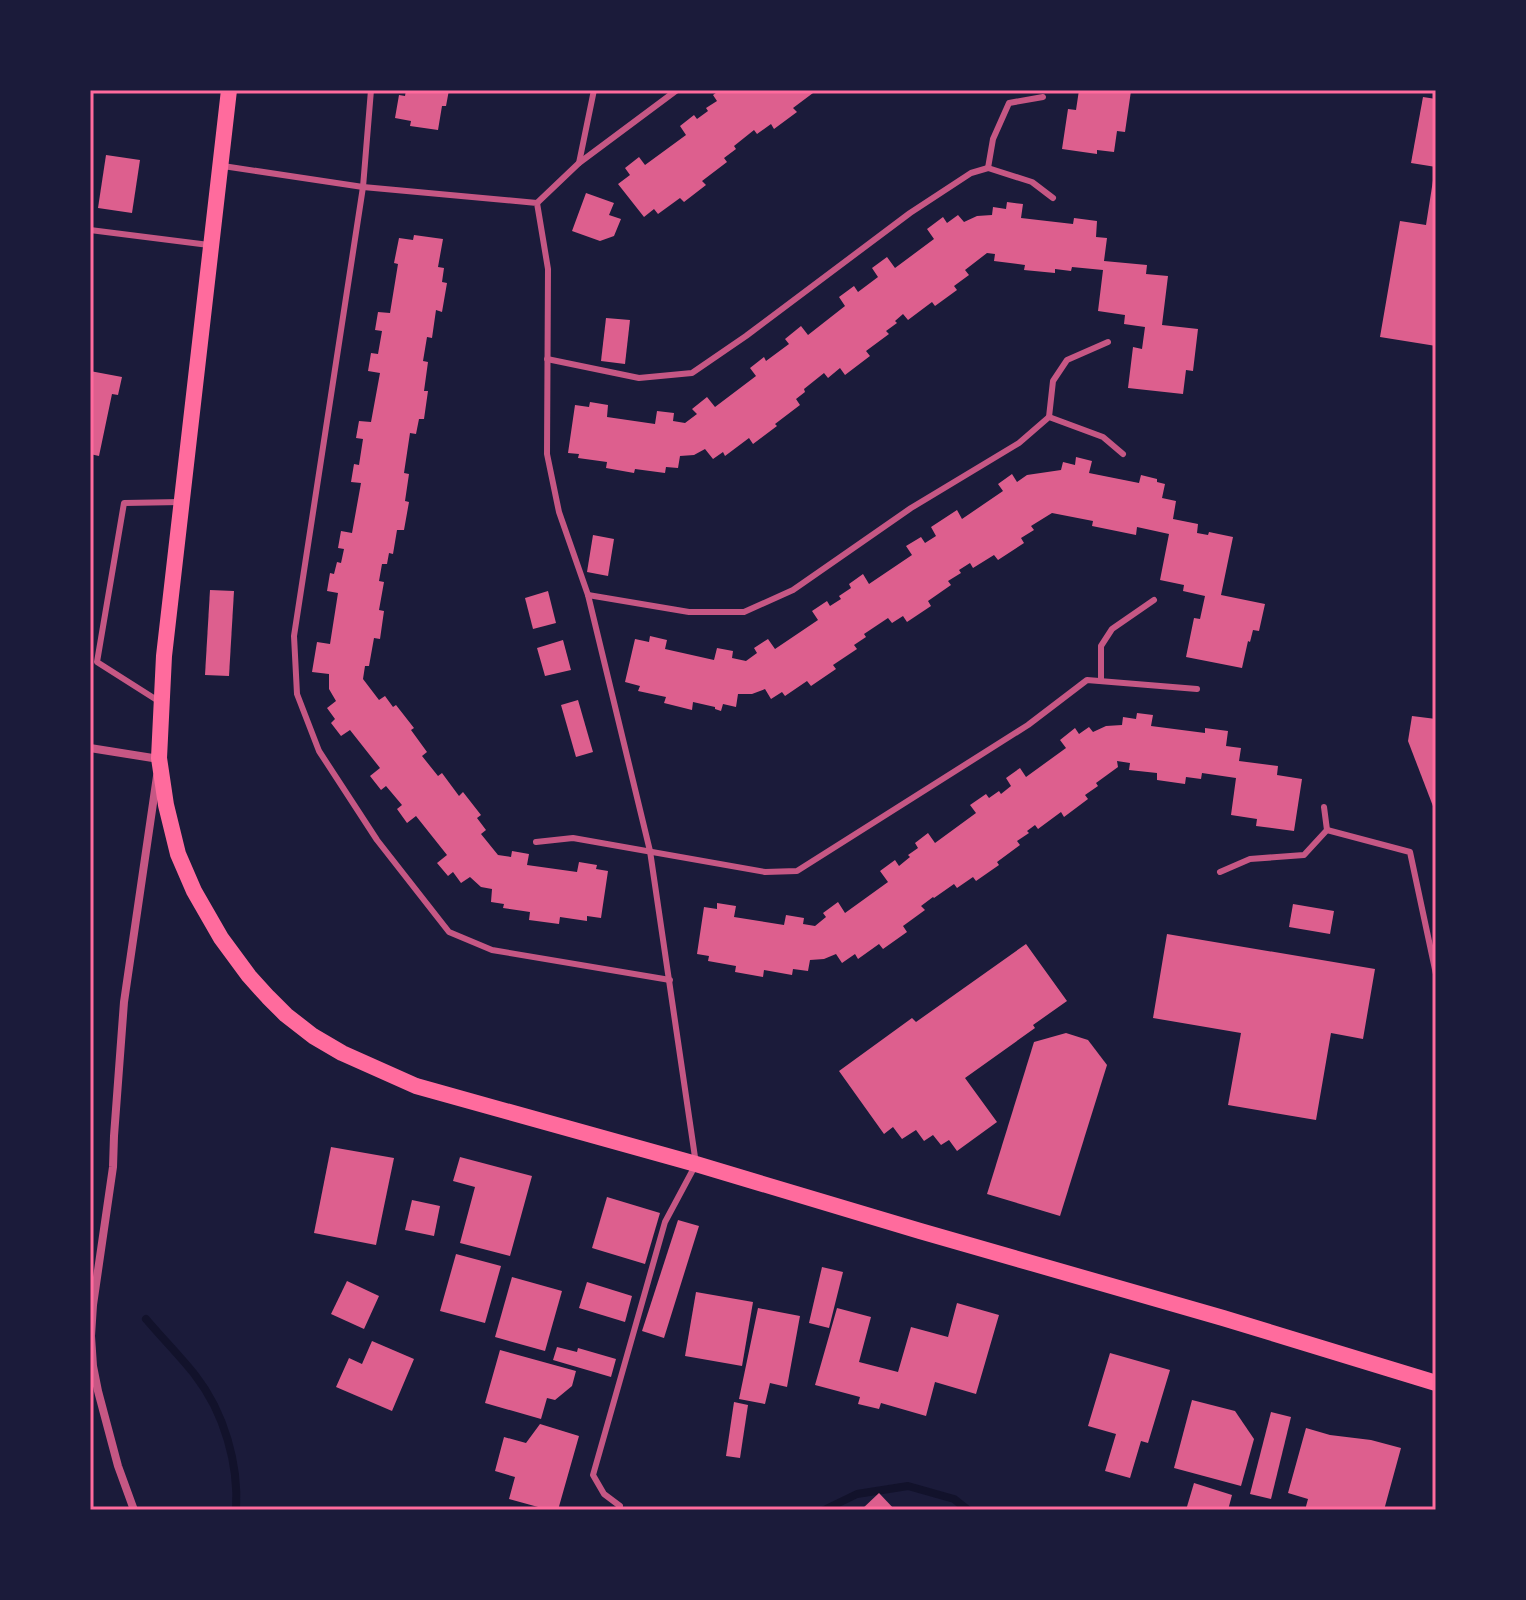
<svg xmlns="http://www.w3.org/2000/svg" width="1526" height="1600" font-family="Arial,sans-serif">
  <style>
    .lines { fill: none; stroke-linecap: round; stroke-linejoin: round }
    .stream { stroke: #12122b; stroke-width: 8 }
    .building { fill: #dd5f8e }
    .service { stroke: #c65784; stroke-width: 6 }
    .minor { stroke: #c65784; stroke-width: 8 }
    .secondary { stroke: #ff6b9d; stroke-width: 16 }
    .neatline { fill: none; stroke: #ff6b9d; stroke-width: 3 }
  </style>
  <rect width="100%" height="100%" fill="#1b1b3a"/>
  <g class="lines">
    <g class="stream">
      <path d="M 146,1319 C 162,1338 180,1356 195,1375 C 224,1412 239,1464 236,1510"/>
      <polyline points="824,1510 857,1494 908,1486 954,1499 968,1510"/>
    </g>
  </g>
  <g class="building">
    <polygon points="406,90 449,90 446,106 442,106 438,130 410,126 411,121 395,118 399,95 405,96"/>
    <polygon points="720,90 732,90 735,93 739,90 817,90 793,108 797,112 774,129 771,124 757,134 754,130 734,146 736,149 724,158 727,162 702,181 706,185 684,202 680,198 658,214 654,209 644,217 618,184 630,175 625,168 639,157 645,165 686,135 680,126 694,115 697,119 708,111 706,108 717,101 713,95"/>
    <polygon points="1079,90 1131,91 1125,132 1117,131 1114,152 1097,150 1097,154 1062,149 1068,109 1076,110"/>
    <polygon points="1423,97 1436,99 1436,167 1411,163"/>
    <polygon points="106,155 140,160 132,213 98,208"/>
    <polygon points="1434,174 1436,174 1436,346 1380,337 1400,221 1426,225"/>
    <polygon points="586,193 614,203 609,215 621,219 614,236 600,241 572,231"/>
    <polygon points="1007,202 1023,204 1021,218 1073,224 1074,218 1097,221 1096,237 1107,238 1104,261 1147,265 1146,274 1168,276 1162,325 1198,329 1193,371 1186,370 1183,394 1128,388 1133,347 1142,349 1145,327 1124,324 1125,315 1098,311 1103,270 1072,267 1071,271 1055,269 1055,273 1024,270 1025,265 994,261 995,254 987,253 965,270 969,275 954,286 957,290 935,306 932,302 908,320 903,314 895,321 897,323 886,331 889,334 866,351 870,356 845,375 840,368 828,378 824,373 804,389 805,392 796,399 800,405 775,424 777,426 753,444 749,438 725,456 723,452 713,459 705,449 694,455 680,456 678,468 666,467 665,473 635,469 634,473 606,468 607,462 578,458 579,454 568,453 575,405 589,407 590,402 608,405 607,417 655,424 657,411 674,413 673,421 685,423 697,414 692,409 707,397 715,407 756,376 750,368 764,357 766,361 789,344 785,339 801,326 808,335 845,306 839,297 854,286 858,292 878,277 872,268 887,257 895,268 934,239 927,229 943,217 947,223 958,215 964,222 977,216 992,215 993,207 1006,209"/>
    <polygon points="414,235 443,239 438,267 444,268 442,282 447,283 442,312 436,310 432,338 427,337 423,361 428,362 424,391 428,391 424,419 419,419 416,434 410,433 404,473 409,474 405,501 409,502 404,530 397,530 393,554 389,553 387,564 382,564 379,581 384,582 379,610 384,611 380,639 374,638 369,666 365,666 363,679 379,700 385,696 393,707 396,705 414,728 411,730 427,752 422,756 438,776 442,773 459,796 463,792 481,815 477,818 486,830 481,834 498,855 511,857 512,851 529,854 527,865 577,872 579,862 597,865 596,869 608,871 601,918 587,916 587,921 560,917 559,924 529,920 530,912 503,908 504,904 491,902 492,889 481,887 470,877 461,883 453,872 448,876 437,863 447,855 416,816 407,823 397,809 402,805 386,786 381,790 370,776 380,768 350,730 341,736 331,723 335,719 327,708 336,701 329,689 329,674 312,672 317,642 330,644 338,593 327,591 330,573 334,574 337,562 341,563 344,549 338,548 341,531 352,533 361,483 351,482 354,464 359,465 363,439 356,438 359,421 371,422 380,373 368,371 371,353 378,354 382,331 375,330 378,312 390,313 398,264 394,263 399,238 413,240"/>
    <polygon points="606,318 630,320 625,364 601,361"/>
    <polygon points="90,371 122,377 118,395 112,394 99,456 90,454"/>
    <polygon points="1076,457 1092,461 1089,473 1139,483 1141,475 1157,479 1157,482 1165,484 1162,498 1176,501 1173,519 1198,524 1197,533 1208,535 1209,532 1233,537 1221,595 1265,604 1259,631 1253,630 1250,642 1248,641 1242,668 1186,657 1194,618 1200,619 1205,596 1183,591 1184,585 1160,580 1169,534 1137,527 1136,535 1092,526 1093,521 1052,513 1031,526 1034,530 1021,538 1024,543 998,560 994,555 973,568 970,563 959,570 961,573 948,581 951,585 928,601 931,606 907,622 903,616 892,623 888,618 864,634 866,637 854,645 857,649 833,665 836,669 811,686 807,681 785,696 782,692 771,699 765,689 752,694 738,694 736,707 723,704 721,711 715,709 715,707 693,702 692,710 664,703 666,697 638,691 640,686 625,682 635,639 649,642 650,636 667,640 665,649 714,660 717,648 733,651 732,658 746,661 757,653 754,648 768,639 775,649 818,620 812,611 827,601 830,606 841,599 839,596 851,588 849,584 863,574 869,584 912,555 906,546 921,537 925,543 936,536 931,527 957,510 962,519 1003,491 998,484 1012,474 1017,482 1027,475 1061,470 1063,462 1075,465"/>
    <polygon points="593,535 614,539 608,576 587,572"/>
    <polygon points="210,590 234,591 229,676 205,675"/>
    <polygon points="548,591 556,623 533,629 525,598"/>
    <polygon points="563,640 571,670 545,676 537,648"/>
    <polygon points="578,700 593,752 576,757 561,705"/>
    <polygon points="1137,713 1153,715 1151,726 1205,733 1205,728 1228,731 1226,746 1241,748 1239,761 1278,766 1277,775 1302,779 1294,831 1256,826 1257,819 1231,815 1236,778 1202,773 1201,779 1186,777 1185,784 1157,780 1157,773 1129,770 1130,763 1117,761 1118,767 1096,783 1098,786 1085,795 1088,799 1064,817 1061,812 1038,829 1035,825 1027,831 1029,833 1017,841 1020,845 997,862 999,865 976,881 973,877 957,888 954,884 934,898 933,897 921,906 925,910 903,926 907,932 883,949 879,944 858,959 855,954 842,963 836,954 824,959 810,960 808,971 793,969 792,975 764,970 763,977 735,972 736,966 708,961 709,956 697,954 704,907 717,909 717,903 736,906 734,917 784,925 786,915 804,918 803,924 815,926 826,917 823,913 838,902 845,913 888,882 880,871 895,860 899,866 910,857 908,855 918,848 915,843 928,833 935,843 976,813 970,805 986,794 989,798 999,791 1001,794 1011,786 1006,778 1020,768 1026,777 1066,748 1060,740 1075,728 1079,734 1089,727 1093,732 1106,726 1122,725 1123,717 1136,719"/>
    <polygon points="1412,716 1436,719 1436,814 1408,741"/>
    <polygon points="1293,904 1334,911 1330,934 1289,927"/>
    <polygon points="1167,934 1375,969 1363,1039 1331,1033 1316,1120 1228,1105 1241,1033 1153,1018"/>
    <polygon points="1026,944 1067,1001 1033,1025 1035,1028 965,1078 997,1122 957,1151 949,1140 941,1145 933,1135 924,1141 916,1130 902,1139 893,1127 884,1134 839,1071 912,1018 916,1022"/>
    <polygon points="1066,1033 1088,1040 1107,1065 1060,1216 987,1194 1034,1042"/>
    <polygon points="331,1147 394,1158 376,1245 314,1233"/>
    <polygon points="460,1157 532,1176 510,1256 460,1243 475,1187 453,1181"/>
    <polygon points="607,1197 660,1213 645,1264 592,1248"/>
    <polygon points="412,1200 440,1206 434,1236 405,1230"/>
    <polygon points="678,1220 699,1226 664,1338 642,1331"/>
    <polygon points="456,1254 501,1266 485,1323 440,1311"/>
    <polygon points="822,1267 843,1272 829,1328 809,1323"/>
    <polygon points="512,1277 562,1291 545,1351 495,1337"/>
    <polygon points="347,1281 379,1296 364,1329 331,1314"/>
    <polygon points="587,1282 632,1296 625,1322 579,1308"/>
    <polygon points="696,1292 753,1302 742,1366 685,1356"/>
    <polygon points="957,1303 999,1315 976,1394 935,1382 926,1416 881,1403 879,1409 858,1404 860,1397 815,1385 837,1308 871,1317 859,1362 898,1372 911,1327 948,1337"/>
    <polygon points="758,1308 800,1316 787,1387 770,1383 765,1404 739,1399"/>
    <polygon points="372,1341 414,1359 392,1411 336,1387 349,1358 362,1364"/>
    <polygon points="557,1347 577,1352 578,1348 616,1359 611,1377 553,1360"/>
    <polygon points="500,1350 576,1371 572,1386 555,1400 547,1398 541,1419 485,1403"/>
    <polygon points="1110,1353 1170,1370 1148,1443 1141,1441 1130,1478 1105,1471 1116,1434 1088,1426"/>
    <polygon points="1192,1400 1235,1411 1254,1439 1241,1486 1174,1468"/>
    <polygon points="734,1402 748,1405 740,1458 726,1456"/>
    <polygon points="1271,1412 1291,1417 1271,1499 1250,1494"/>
    <polygon points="540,1424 579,1436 558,1510 549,1510 509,1499 515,1477 495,1471 504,1437 526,1443"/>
    <polygon points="1306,1428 1330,1435 1371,1440 1401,1448 1384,1510 1347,1510 1339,1508 1338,1510 1305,1510 1308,1499 1288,1493"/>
    <polygon points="1194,1483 1232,1495 1228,1510 1186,1510"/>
    <polygon points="879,1493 895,1510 861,1510"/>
  </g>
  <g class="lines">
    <g class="service">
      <polyline points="371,90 363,187 294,636 297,694 319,751 377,840 449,932 492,950 670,980"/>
      <polyline points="579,163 677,90"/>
      <polyline points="223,166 363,187 537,203 548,269 547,454 559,512 588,595 650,851 696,1164 665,1222 593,1475 604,1494 620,1506 618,1510"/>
      <polyline points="988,168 993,139 1009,103 1043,97"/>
      <polyline points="537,203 579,163 594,90"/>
      <polyline points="90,230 209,245"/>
      <polyline points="547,359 639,378 692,373 746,336 910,213 971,173 988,168 1032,182 1053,198"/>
      <polyline points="1049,417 1053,381 1067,360 1108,342"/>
      <polyline points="588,595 689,612 744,612 793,590 911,508 1019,443 1049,417 1103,437 1123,454"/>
      <polyline points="1101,681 1101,646 1112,629 1154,600"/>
      <polyline points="160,702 97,662 124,503 181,502"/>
      <polyline points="1327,830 1410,852 1436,974"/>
      <polyline points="536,842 573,838 765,872 797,871 1028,725 1087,680 1197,689"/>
      <polyline points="1220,872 1250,859 1304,855 1327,830 1324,807"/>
    </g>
    <g class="minor">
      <polyline points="90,748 159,759"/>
      <polyline points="134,1510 118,1466 98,1391 93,1366 91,1336 93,1305 113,1167 114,1136 124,1002 157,776"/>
    </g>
    <polyline class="secondary" points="229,90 164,656 159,758 166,805 178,854 194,891 221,938 249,976 268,997 286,1015 313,1036 342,1053 416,1086 696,1164 920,1231 1223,1318 1436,1383"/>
  </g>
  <rect width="1526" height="1600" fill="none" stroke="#1b1b3a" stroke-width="184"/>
  <rect x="92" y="92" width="1342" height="1416" class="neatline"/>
</svg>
